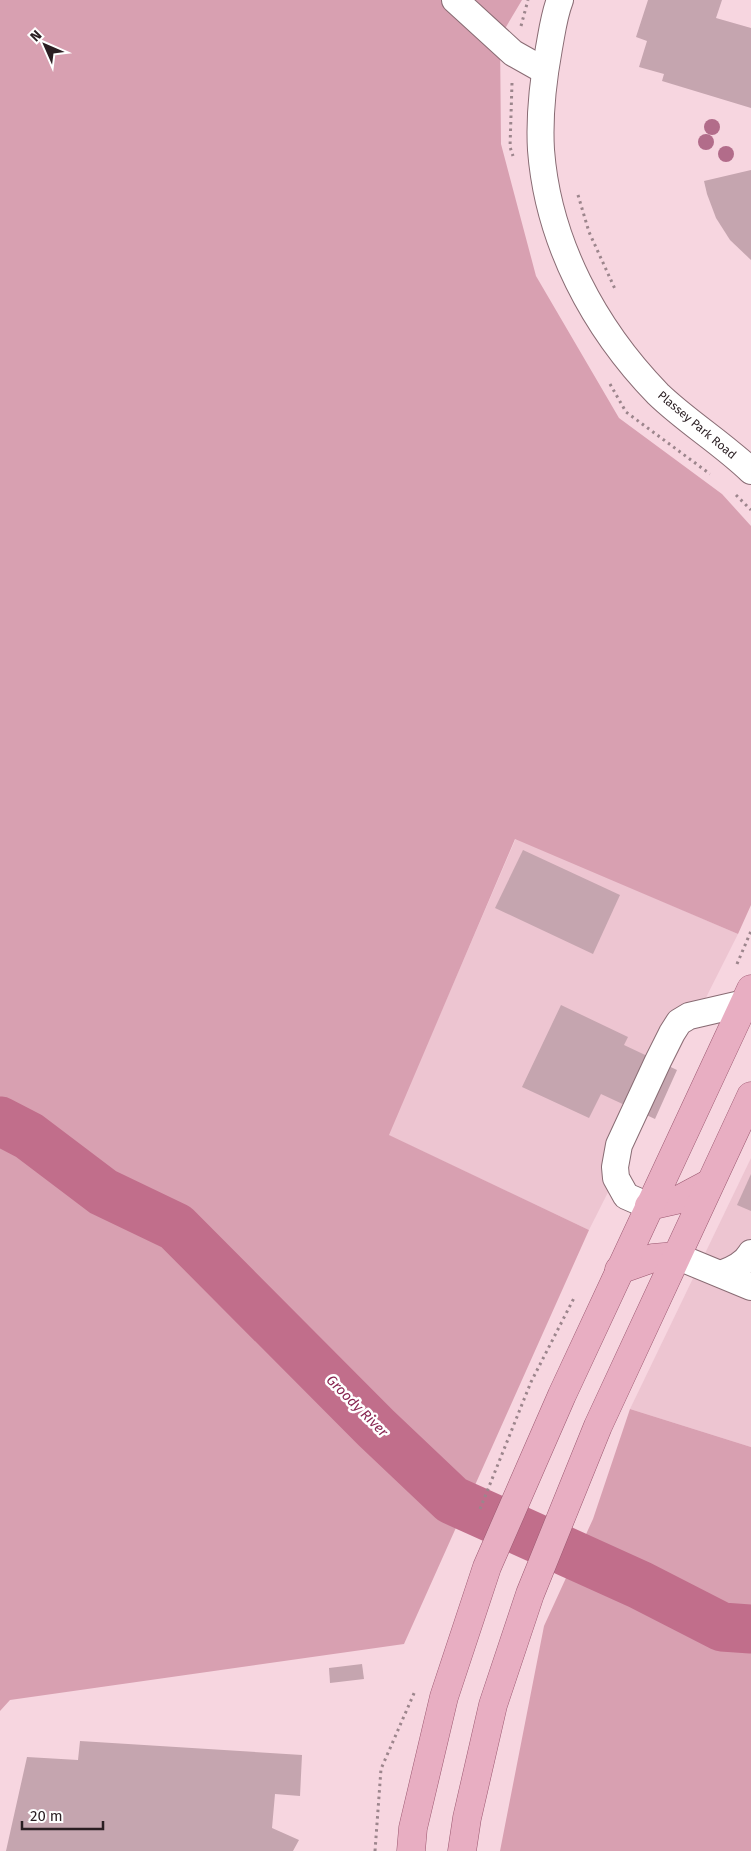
<svg xmlns="http://www.w3.org/2000/svg" width="751" height="1851" font-family="'Fira Sans',sans-serif">
  <style>
    .built { fill: #edc5d1 }
    .green { fill: #d8a0b1 }
    .lines { fill: none; stroke-linecap: round; stroke-linejoin: round }
    .river { stroke: #c16e8b; stroke-width: 49 }
    .building { fill: #c5a5af }
    .minor-casing { stroke: #886b73; stroke-width: 28 }
    .major-casing { stroke: #9b5870; stroke-width: 29 }
    .path { stroke: #9c858c; stroke-width: 3; stroke-dasharray: 2.5 4; stroke-linecap: butt }
    .minor { stroke: #fff; stroke-width: 26 }
    .major { stroke: #e8aec2; stroke-width: 28 }
    .tree { fill: #b26c8a }
    .labels { text-anchor: middle; dominant-baseline: central; stroke-width: 5; stroke-linejoin: round; paint-order: stroke }
    .street-label { font-size: 12px; fill: #2a1e22; stroke: #fff }
    .water-label { font-size: 14px; font-style: italic; fill: #882550; stroke: #fff }
  </style>
  <rect width="100%" height="100%" fill="#f7d6e0"/>
  <g class="built">
    <polygon points="516,838 738,934 589,1230 388,1135"/>
    <polygon points="751,1158 751,1447 630,1409"/>
  </g>
  <g class="green">
    <polygon points="0,0 522,0 500,37 501,144 536,276 619,418 722,494 751,526 751,905 738,934 515,839 389,1135 589,1230 404,1644 10,1700 0,1711"/>
    <polygon points="630,1409 751,1447 751,1851 500,1851 544,1626 593,1519"/>
  </g>
  <g class="lines">
    <polyline class="river" points="0,1121 29,1136 103,1192 176,1227 376,1428 452,1500 640,1585 722,1627 751,1629"/>
  </g>
  <g class="building">
    <polygon points="648,0 722,0 716,18 751,28 751,108 662,81 664,74 639,67 647,41 636,37"/>
    <polygon points="751,170 751,260 730,240 716,218 707,194 704,181"/>
    <polygon points="523,850 620,895 593,954 495,908"/>
    <polygon points="561,1005 628,1037 624,1045 677,1070 655,1119 601,1094 589,1118 522,1087"/>
    <polygon points="751,1174 751,1211 737,1205"/>
    <polygon points="362,1664 364,1679 330,1683 329,1668"/>
    <polygon points="80,1741 302,1755 300,1796 275,1794 272,1828 299,1840 293,1851 6,1851 27,1757 78,1760"/>
  </g>
  <g class="lines">
    <defs>
      <g id="minor">
        <polyline points="455,0 513,53 545,71"/>
        <path d="M 560,0 C 554,15 552,32 549,48 C 543,81 539,116 541,150 C 548,242 594,328 658,394 C 687,422 722,443 751,471"/>
        <polyline points="649,1206 626,1196 616,1178 615,1167 619,1145 658,1061 672,1033 679,1022 689,1016 745,1003"/>
        <polyline points="676,1256 751,1287"/>
        <path d="M 721,1274 C 732,1270 745,1264 751,1253"/>
      </g>
      <g id="major">
        <polyline points="649,1206 680,1199 710,1183"/>
        <polyline points="619,1270 653,1258 676,1256"/>
        <polyline points="411,1851 413,1828 444,1697 487,1567 562,1395 751,989"/>
        <polyline points="462,1851 467,1818 493,1705 530,1594 598,1426 751,1096"/>
      </g>
    </defs>
    <use href="#minor" class="minor-casing"/>
    <use href="#major" class="major-casing"/>
    <g class="path">
      <polyline points="521,26 528,0"/>
      <polyline points="512,83 510,147 513,156"/>
      <polyline points="578,195 589,232 615,289"/>
      <polyline points="610,384 626,412 710,474"/>
      <polyline points="736,495 751,510"/>
      <polyline points="737,964 751,931"/>
      <polyline points="480,1509 531,1382 574,1298"/>
      <polyline points="375,1851 381,1769 415,1691"/>
    </g>
    <use href="#minor" class="minor"/>
    <use href="#major" class="major"/>
  </g>
  <g class="tree">
    <circle cx="712" cy="127" r="8"/>
    <circle cx="706" cy="142" r="8"/>
    <circle cx="726" cy="154" r="8"/>
  </g>
  <g class="labels">
    <g class="street-label">
      <text transform="translate(697 425) rotate(40)">Plassey Park Road</text>
    </g>
    <g class="water-label">
      <text transform="translate(357 1406) rotate(45)">Groody River</text>
    </g>
  </g>
  <g transform="translate(45 45) rotate(315)" stroke="#ffffff" stroke-width="4" paint-order="stroke">
  <path d="M0-4L9 19L0 12L-9 19Z" fill="#2a1e22"/>
  <text y="-8" font-size="14" font-weight="bold" text-anchor="middle" fill="#2a1e22">N</text>
  </g>
  <path d="M22 1821v8h81v-8" fill="none" stroke="#2a1e22" stroke-width="2.5"/>
  <text x="30" y="1821" font-size="15" fill="#2a1e22" stroke="#ffffff" stroke-width="4" paint-order="stroke">20 m</text>
</svg>
